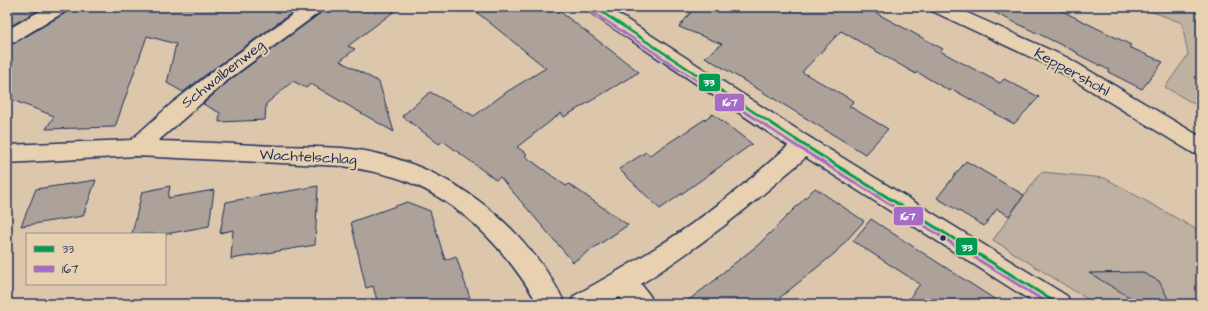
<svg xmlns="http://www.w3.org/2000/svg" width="1208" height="311" font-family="'Architects Daughter',sans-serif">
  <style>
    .green { fill: #bfb1a1; stroke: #6d7080 }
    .building { fill: #aca299; stroke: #1b2f5e }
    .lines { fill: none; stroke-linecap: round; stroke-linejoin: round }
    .minor-casing { stroke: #1b2f5e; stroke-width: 3 }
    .tertiary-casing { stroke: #1b2f5e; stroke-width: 3 }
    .minor { fill: #e8d1b1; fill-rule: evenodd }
    .tertiary { fill: #e8d1b1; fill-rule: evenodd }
    .bus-1-far1-casing { stroke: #e8d1b1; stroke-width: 5 }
    .bus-1-casing { stroke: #e8d1b1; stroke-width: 6 }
    .bus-2-far1-casing { stroke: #e8d1b1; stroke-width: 5 }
    .bus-2-casing { stroke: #e8d1b1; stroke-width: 6 }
    .bus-1-far1 { stroke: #039a52; stroke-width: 2.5 }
    .bus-1 { stroke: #039a52; stroke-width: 3 }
    .bus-2-far1 { stroke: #a56bc7; stroke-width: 2.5 }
    .bus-2 { stroke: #a56bc7; stroke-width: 3 }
    .bus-dot { fill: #1b2f5e; stroke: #e8d1b1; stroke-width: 1.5 }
    .labels { text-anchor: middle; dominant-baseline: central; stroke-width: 4; stroke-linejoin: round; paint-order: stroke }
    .street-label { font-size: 15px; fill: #1b2f5e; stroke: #e8d1b1 }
    .line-badge { stroke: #e8d1b1; stroke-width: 1.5 }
    .badge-label { font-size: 11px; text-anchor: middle; font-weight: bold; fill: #fff }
  </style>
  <rect width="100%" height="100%" fill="#dcc7ac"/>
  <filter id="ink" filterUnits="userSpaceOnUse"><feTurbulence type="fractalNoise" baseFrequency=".025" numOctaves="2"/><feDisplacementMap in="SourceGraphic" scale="8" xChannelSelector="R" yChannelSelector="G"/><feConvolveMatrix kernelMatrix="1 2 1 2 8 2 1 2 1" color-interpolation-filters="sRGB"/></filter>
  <g filter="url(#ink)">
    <g class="green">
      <polygon points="1140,7 1201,7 1201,108 1165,87 1188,55 1182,23"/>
      <polygon points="1041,172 1105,178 1201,232 1201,304 1095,304 993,240"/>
    </g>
    <g class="building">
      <polygon points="7,7 44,7 7,28"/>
      <polygon points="70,7 300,7 215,68 183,92 167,83 176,44 147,36 115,127 46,129 54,116 7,98 7,45 15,43 67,12"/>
      <polygon points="325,7 400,7 348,46 355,49 340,61 379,82 394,132 311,84 306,88 293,81 266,104 265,120 219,122 220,113 203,104 230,80 322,12"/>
      <polygon points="470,7 554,7 639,72 564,117 561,113 517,147 527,154 525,156 566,186 569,184 628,225 573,262 500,177 496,180 443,141 439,144 402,116 430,92 474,116 508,91 546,68"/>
      <polygon points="695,7 865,7 943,49 940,51 1000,83 1004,79 1039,97 1014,124 952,89 950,91 917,72 916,74 841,31 802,72 854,101 849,106 888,129 865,154 705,57 722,44 679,27"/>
      <polygon points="983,7 1054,7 1131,45 1129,47 1163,62 1142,89 1108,72 1109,70 1077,54 1078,53"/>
      <polygon points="713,114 752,144 660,209 619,169 646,152 650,155"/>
      <polygon points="966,161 1024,195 1009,216 997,209 984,226 937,198"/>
      <polygon points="96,180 83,216 21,226 36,189"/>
      <polygon points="170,186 168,198 214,190 209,226 166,234 132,234 142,192"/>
      <polygon points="318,186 315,245 231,259 233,230 220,233 226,202"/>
      <polygon points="815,188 864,221 835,253 772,304 683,304 718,278 717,277 758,245"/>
      <polygon points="407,202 430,211 445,260 456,256 472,304 378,304 373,286 366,288 351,222"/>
      <polygon points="871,219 903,240 1002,304 905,304 920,284 853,241"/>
      <polygon points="1141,272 1159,281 1171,304 1141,304 1089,273"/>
    </g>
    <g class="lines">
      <defs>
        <g id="minor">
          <polygon points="47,7 69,7 66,11 14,42 7,44 7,30"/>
          <path d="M 303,7 L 324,7 L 321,11 L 229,79 L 158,141 C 197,142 236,144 276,146 C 298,146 320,147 342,148 C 410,154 473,187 519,237 C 537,257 554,279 565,304 L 538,304 C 508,253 467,207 411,183 C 389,174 366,170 343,166 L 136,156 L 7,163 L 7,145 L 131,140 L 171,104 L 216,69 Z"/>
          <polygon points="929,7 954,7 1068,58 1201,137 1201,155 1193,153 1054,68 932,11"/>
          <path d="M 804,137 L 812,139 L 815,145 C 808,158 793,168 783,177 C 738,217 691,252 641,284 L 650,296 L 654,304 L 625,304 L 620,297 L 607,304 L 570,304 L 574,296 C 626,267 677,237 724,200 C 749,181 772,160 796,139 Z"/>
        </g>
        <polygon id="tertiary" points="585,7 607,7 812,139 1067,296 1071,304 1036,304 796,151 588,11"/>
      </defs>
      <use href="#minor" class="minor-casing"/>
      <use href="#tertiary" class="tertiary-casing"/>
      <use href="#minor" class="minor"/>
      <use href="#tertiary" class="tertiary"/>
      <defs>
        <polyline id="bus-1-far1" points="594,7 798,141"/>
        <polyline id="bus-1" points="796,140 1058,304"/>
        <polyline id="bus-2-far1" points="591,11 789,141"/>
        <polyline id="bus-2" points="787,140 1049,304"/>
      </defs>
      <use href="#bus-1-far1" class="bus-1-far1-casing"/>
      <use href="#bus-1" class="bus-1-casing"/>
      <use href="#bus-2-far1" class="bus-2-far1-casing"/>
      <use href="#bus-2" class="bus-2-casing"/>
      <use href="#bus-1-far1" class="bus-1-far1"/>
      <use href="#bus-1" class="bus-1"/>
      <use href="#bus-2-far1" class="bus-2-far1"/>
      <use href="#bus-2" class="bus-2"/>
    </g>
  </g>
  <circle class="bus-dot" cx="943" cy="238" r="3.5"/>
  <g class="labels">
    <g class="street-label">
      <text transform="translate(1072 72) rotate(29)">Keppershohl</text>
      <text transform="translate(223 74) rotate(-38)">Schwalbenweg</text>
      <text transform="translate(308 157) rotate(3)">Wachtelschlag</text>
    </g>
  </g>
  <g class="line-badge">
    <rect x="698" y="73" width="23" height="19" rx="4" fill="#039a52"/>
    <rect x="714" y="93" width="31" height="19" rx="4" fill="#a56bc7"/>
    <rect x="893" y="206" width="31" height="20" rx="4" fill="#a56bc7"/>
    <rect x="955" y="237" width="23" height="19" rx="4" fill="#039a52"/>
  </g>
  <g class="badge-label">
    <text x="709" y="86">33</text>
    <text x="730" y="106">167</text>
    <text x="908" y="220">167</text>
    <text x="967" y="251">33</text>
  </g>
  <rect width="1208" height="311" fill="none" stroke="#e8d1b1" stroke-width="24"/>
  <rect x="12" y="12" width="1184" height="287" fill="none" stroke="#1b2f5e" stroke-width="1.5" filter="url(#ink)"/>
  <rect x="26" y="233" width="140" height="52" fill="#e8d1b1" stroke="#969090"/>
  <rect x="34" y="246" width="20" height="6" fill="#039a52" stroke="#969090"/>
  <text x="62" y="253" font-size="12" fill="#1b2f5e">33</text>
  <rect x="34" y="266" width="20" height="6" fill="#a56bc7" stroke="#969090"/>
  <text x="62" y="273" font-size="12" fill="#1b2f5e">167</text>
</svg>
